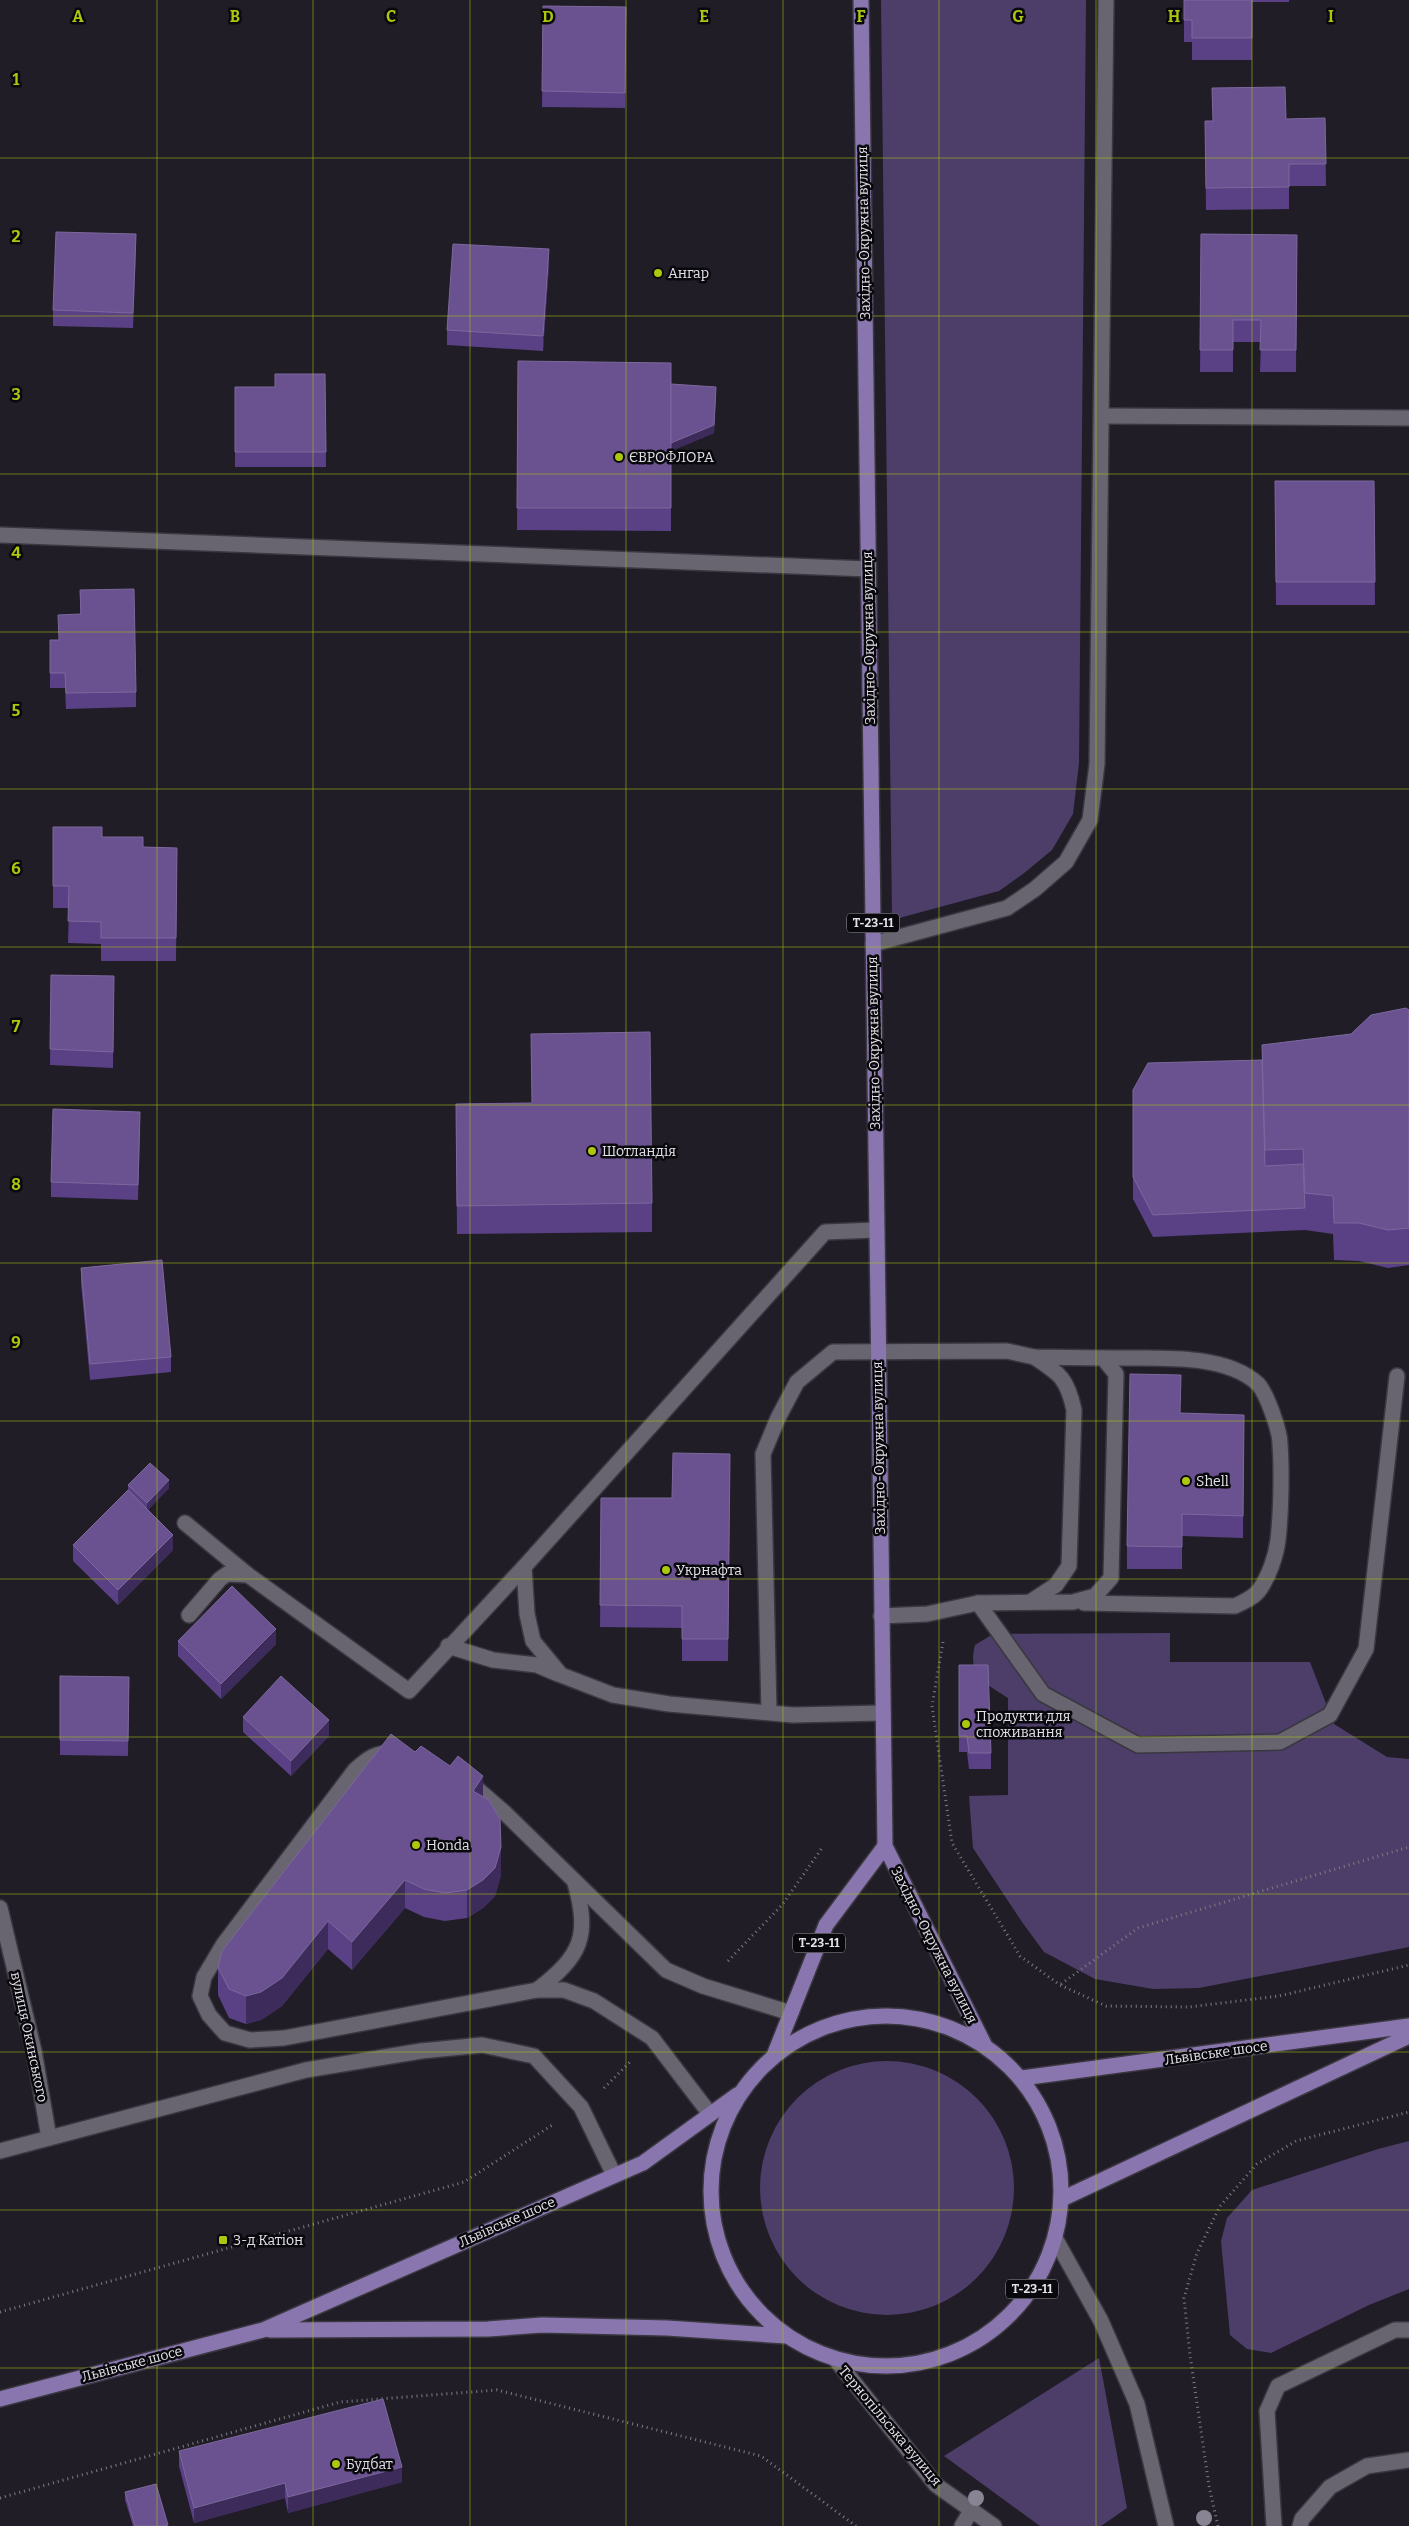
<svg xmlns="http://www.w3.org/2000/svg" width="1409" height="2526" font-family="Bitter,serif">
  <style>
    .green { fill: #4c3e69 }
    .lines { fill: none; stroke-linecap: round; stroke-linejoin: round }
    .lane-casing { stroke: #3a3740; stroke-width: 18 }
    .street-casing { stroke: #3a3740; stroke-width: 18 }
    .secondary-casing { stroke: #3a3740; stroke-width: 18 }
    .primary-casing { stroke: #3a3740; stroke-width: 18 }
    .path { stroke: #7d7b83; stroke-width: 3; stroke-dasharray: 1 4; stroke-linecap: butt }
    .lane { stroke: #686571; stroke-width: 15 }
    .street { stroke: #686571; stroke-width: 15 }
    .secondary { stroke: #686571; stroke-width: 15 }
    .primary { stroke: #8976af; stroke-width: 15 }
    .tree { fill: #898494 }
    .wall { fill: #5a4085 }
    .shaded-wall { fill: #3d2b5b }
    .building { fill: #69528f; stroke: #7c689d }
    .grid { fill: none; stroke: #adc60e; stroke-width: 1; stroke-opacity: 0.55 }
    .poi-dot { fill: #adc60e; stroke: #09080c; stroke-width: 2 }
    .labels { text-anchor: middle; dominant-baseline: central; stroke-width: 5; stroke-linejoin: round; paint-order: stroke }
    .shield { fill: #09080c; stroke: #a2a1a7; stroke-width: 1 }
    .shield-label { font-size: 12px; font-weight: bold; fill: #e4e2e9 }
    .street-label { font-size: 14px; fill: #e4e2e9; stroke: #09080c }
    .poi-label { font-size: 14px; fill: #e4e2e9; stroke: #09080c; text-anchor: start }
    .grid-label { font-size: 16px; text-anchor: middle; font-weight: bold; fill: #adc60e; stroke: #09080c; stroke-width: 5; stroke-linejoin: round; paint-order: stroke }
  </style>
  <rect width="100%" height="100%" fill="#201d27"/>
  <g class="green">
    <polygon points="881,0 1086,0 1079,763 1073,814 1052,850 1023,874 999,891 892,920"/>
    <path d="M 1170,1633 L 1170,1662 L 1310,1662 L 1334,1724 L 1387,1757 L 1409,1759 L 1409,1947 L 1199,1988 L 1153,1989 L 1095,1979 L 1044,1952 L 1022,1922 L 973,1848 L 969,1796 L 1008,1795 L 1008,1698 C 985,1683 967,1675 975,1645 L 993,1634 Z"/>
    <circle cx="887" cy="2188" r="127"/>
    <polygon points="1409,2141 1409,2289 1369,2305 1271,2353 1247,2349 1230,2335 1221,2241 1227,2218 1252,2190 1378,2149"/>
    <polygon points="1099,2358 1127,2508 1101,2526 1040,2526 944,2456"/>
  </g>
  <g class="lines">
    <defs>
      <g id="lane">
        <polyline points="524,1567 527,1614 533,1641 561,1675 613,1695 669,1704 793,1715 883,1713"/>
        <path d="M 1030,1602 L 1056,1585 L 1069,1566 L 1074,1410 C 1067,1378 1060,1374 1034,1357"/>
        <polyline points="978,1603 1043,1694 1138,1745 1280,1742 1330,1715 1366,1649 1397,1376"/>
        <path d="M 1084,1603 L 1235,1606 C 1243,1602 1254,1598 1260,1589 C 1269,1576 1276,1556 1278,1540 C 1281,1513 1282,1471 1280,1444 C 1280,1431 1267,1394 1258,1384 C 1223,1351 1148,1359 1103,1358"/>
        <polyline points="189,1615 220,1579 227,1574 248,1575"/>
        <polyline points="448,1646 493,1660 537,1665 558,1674"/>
        <polyline points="769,1711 763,1454 778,1418 797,1382 833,1352 1007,1351 1034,1357 1103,1358 1116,1374 1111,1578 1095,1596 1073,1602 978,1603 927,1614 881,1616"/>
        <path d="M 394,1753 C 376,1752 368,1758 355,1770 L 223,1945 L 204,1977 L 200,1996 L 209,2015 L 225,2033 L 250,2040 L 284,2038 L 537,1990 L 564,1990 L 594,2001 L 652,2038 L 710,2114"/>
        <polyline points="468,1781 505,1813 666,1970 703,1986 791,2013"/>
        <path d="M 537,1990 C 581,1956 590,1937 575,1883"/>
        <polyline points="962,2526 972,2509"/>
        <polyline points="1274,2526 1267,2411 1278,2386 1395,2330 1409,2330"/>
        <polyline points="1300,2526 1302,2519 1330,2487 1367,2466 1409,2460"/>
      </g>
      <g id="street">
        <polyline points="1102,416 1409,418"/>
        <polyline points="0,535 868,569"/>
        <polyline points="873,944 1007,908 1035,889 1066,862 1090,820 1097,764 1106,0"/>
        <polyline points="185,1523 248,1575 409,1691 524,1567 825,1232 876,1230"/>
        <polyline points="0,1908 34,2051 49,2138"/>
        <polyline points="0,2151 306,2070 421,2051 482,2045 534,2056 581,2107 614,2175"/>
      </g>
      <g id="secondary">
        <polyline points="1056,2240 1101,2321 1137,2404 1166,2526"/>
        <polyline points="836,2360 936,2485 994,2526"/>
      </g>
      <g id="primary">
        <polyline points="861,0 885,1846 984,2044"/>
        <circle cx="886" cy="2191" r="175"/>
        <polyline points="775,2053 826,1925 885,1846"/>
        <polyline points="1022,2078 1409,2026"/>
        <polyline points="1064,2198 1409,2036"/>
        <polyline points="270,2330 488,2329 542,2325 667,2328 786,2336"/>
        <polyline points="0,2399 263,2330 643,2163 737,2095"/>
      </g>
    </defs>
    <use href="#lane" class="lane-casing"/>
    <use href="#street" class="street-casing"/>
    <use href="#secondary" class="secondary-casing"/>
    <use href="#primary" class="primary-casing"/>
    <g class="path">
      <polyline points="943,1642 932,1706 952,1843 1020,1956 1060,1985 1106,2006 1189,2007 1279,1996 1409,1965"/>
      <polyline points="728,1961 782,1905 822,1848"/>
      <polyline points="1061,1984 1138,1928 1409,1847"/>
      <polyline points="604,2088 631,2061"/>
      <polyline points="0,2312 464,2182 554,2124"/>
      <polyline points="0,2498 340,2402 497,2390 761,2456 856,2526"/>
      <polyline points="1218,2526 1209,2486 1190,2355 1184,2298 1197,2253 1220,2206 1257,2164 1296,2141 1409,2112"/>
    </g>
    <use href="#lane" class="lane"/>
    <use href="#street" class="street"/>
    <use href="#secondary" class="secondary"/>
    <use href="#primary" class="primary"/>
  </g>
  <g class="tree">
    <circle cx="976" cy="2498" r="8"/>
    <circle cx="1204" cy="2518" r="8"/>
  </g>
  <g class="wall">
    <polygon points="1184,0 1289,0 1289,2 1252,2 1252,60 1192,60 1192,42 1184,42"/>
    <polygon points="543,6 626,7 625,108 542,107"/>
    <polygon points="1325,118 1326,186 1289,186 1289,209 1206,210 1205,121"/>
    <polygon points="1201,234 1297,235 1296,372 1260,372 1261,342 1233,342 1233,372 1200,372"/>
    <polygon points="136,249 133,328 53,326 53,310"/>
    <polygon points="549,265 543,351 447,345 447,330"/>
    <polygon points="518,361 671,384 716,395 714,433 671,451 671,385 671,531 517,530"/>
    <polygon points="325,374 326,467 235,467 235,387 275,387"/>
    <polygon points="1275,481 1374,481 1375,605 1276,605"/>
    <polygon points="80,590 136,692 136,707 66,709 65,688 50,688 50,640 59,640 80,614"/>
    <polygon points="53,827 102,837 143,847 177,848 176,961 101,961 101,944 68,943 69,908 53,908"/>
    <polygon points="51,975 114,976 113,1068 50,1065"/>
    <polygon points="1409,1010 1409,1265 1388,1268 1359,1261 1334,1260 1333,1234 1305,1230 1153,1237 1133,1199 1133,1090 1262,1060 1262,1045 1351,1034"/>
    <polygon points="531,1034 652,1203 652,1232 457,1234 456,1104 532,1103"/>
    <polygon points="140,1128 138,1200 51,1197 51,1182"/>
    <polygon points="81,1268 171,1357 171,1372 90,1380 81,1283"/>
    <polygon points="1180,1413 1244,1415 1243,1538 1182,1536 1182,1569 1127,1569 1127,1546"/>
    <polygon points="730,1454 728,1661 682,1661 682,1628 600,1627 601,1498 672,1498"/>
    <polygon points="128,1485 169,1488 148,1510 173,1550 118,1605 73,1561 73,1545 128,1491"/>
    <polygon points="178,1641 276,1644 221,1699 178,1656"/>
    <polygon points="959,1665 991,1753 991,1769 969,1769 967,1752 959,1752"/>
    <polygon points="60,1676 129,1677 128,1756 60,1755"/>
    <polygon points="243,1717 329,1736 291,1776 243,1732"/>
    <polygon points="415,1752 483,1797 501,1875 495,1896 483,1908 467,1918 445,1921 424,1917 405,1908 352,1970 328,1949 282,2006 261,2020 246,2024 229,2018 218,1995 218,1967"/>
    <polygon points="179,2451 402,2482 288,2513 285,2498 194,2523 179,2466"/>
    <polygon points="125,2492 168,2526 133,2526 125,2500"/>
  </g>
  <g class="shaded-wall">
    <polygon points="136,234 136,249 133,328 133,313"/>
    <polygon points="549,249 549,265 543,351 543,336"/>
    <polygon points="716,387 714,433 671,451 671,443"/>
    <polygon points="169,1480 169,1488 147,1511 147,1503"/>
    <polygon points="173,1535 173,1550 118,1605 118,1590"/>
    <polygon points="276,1629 276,1644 221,1699 221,1684"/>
    <polygon points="329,1720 329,1736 291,1776 291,1761"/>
    <polygon points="483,1776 483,1804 473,1791"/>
    <polygon points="501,1847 501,1875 495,1896 483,1908 467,1918 467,1890"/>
    <polygon points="405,1880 405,1908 352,1970 352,1942"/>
    <polygon points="328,1921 328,1949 282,2006 261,2020 246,2024 246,1996"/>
    <polygon points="402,2467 402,2482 288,2513 288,2497"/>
    <polygon points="285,2483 285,2498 194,2523 194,2508"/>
  </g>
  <g class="building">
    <polygon points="1184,0 1252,0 1252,38 1192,38 1192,20 1184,20"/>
    <polygon points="543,6 626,7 625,93 542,91"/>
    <polygon points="1285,87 1286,119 1325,118 1326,164 1289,164 1289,187 1206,188 1205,121 1213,121 1212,88"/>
    <polygon points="56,232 136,234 133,313 53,310"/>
    <polygon points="1201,234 1297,235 1296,350 1260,350 1261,320 1233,320 1233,350 1200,350"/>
    <polygon points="453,244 549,249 543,336 447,330"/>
    <polygon points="518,361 671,363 671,508 517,508"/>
    <polygon points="275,374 325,374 326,452 235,452 235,387 275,387"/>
    <polygon points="671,384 716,387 714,425 671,443"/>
    <polygon points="1275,481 1374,481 1375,582 1276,582"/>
    <polygon points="134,589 136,692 66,693 65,673 50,673 50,640 59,640 58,615 81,614 80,590"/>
    <polygon points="53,827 102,827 102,837 143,837 143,847 177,848 176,938 101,938 101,922 68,921 69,886 53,886"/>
    <polygon points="51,975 114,976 113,1052 50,1049"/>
    <polygon points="1406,1008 1409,1010 1409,1228 1388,1230 1359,1223 1334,1223 1333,1196 1305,1193 1303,1149 1265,1150 1262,1045 1351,1034 1371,1015"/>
    <polygon points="650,1032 652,1203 457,1206 456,1104 532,1103 531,1034"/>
    <polygon points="1262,1060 1265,1166 1303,1164 1305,1208 1153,1215 1133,1177 1133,1090 1148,1063"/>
    <polygon points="53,1109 140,1112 138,1185 51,1182"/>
    <polygon points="162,1260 171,1357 90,1364 81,1268"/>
    <polygon points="1130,1374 1181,1375 1180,1413 1244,1415 1243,1516 1182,1514 1182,1547 1127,1546"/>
    <polygon points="673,1453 730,1454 728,1639 682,1639 682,1606 600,1605 601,1498 672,1498"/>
    <polygon points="150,1463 169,1480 147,1503 128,1485"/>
    <polygon points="128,1490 173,1535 118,1590 73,1545"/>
    <polygon points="232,1586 276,1629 221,1684 178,1641"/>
    <polygon points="959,1665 988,1665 991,1753 969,1753 967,1736 959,1736"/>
    <polygon points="60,1676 129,1677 128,1741 60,1740"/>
    <polygon points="281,1676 329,1720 291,1761 243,1717"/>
    <polygon points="391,1734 415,1752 421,1746 450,1766 458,1756 483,1776 473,1791 489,1800 500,1819 501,1847 495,1868 483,1880 467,1890 445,1893 424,1889 405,1880 352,1942 328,1921 282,1978 261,1992 246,1996 229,1989 218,1967 222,1951"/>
    <polygon points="383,2399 402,2467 288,2497 285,2483 194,2508 179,2451"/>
    <polygon points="156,2484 168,2525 163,2526 135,2526 125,2492"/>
  </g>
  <path class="grid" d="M 157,0 L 157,2526M 313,0 L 313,2526M 470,0 L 470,2526M 626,0 L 626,2526M 783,0 L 783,2526M 939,0 L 939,2526M 1096,0 L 1096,2526M 1252,0 L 1252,2526M 0,158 L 1409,158M 0,316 L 1409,316M 0,474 L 1409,474M 0,632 L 1409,632M 0,789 L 1409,789M 0,947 L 1409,947M 0,1105 L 1409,1105M 0,1263 L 1409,1263M 0,1421 L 1409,1421M 0,1579 L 1409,1579M 0,1737 L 1409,1737M 0,1894 L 1409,1894M 0,2052 L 1409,2052M 0,2210 L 1409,2210M 0,2368 L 1409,2368"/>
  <g class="poi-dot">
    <circle cx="658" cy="273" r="5"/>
    <circle cx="619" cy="457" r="5"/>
    <circle cx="592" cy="1151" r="5"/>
    <circle cx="1186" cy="1481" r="5"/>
    <circle cx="666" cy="1570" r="5"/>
    <circle cx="966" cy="1724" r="5"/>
    <circle cx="416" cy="1845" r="5"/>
    <rect x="218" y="2235" width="10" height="10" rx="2.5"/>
    <circle cx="336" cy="2464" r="5"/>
  </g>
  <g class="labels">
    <g class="shield">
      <rect x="847" y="913.5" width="52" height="19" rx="4"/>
      <rect x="793" y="1933.5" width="52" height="19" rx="4"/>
      <rect x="1006" y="2279.5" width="52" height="19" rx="4"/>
    </g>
    <g class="shield-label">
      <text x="873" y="923">Т-23-11</text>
      <text x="819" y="1943">Т-23-11</text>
      <text x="1032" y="2289">Т-23-11</text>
    </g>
    <g class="street-label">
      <text transform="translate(864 233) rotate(-91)">Західно-Окружна вулиця</text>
      <text transform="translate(869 638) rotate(-91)">Західно-Окружна вулиця</text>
      <text transform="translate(874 1043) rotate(-91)">Західно-Окружна вулиця</text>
      <text transform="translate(879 1448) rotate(-91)">Західно-Окружна вулиця</text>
      <text transform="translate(934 1945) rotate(63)">Західно-Окружна вулиця</text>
      <text transform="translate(29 2037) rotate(78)">вулиця Окинського</text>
      <text transform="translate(1216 2053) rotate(-8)">Львівське шосе</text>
      <text transform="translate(507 2222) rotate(-24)">Львівське шосе</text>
      <text transform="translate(132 2364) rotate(-15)">Львівське шосе</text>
      <text transform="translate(890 2426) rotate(50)">Тернопільська вулиця</text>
    </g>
    <g class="poi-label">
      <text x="668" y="273">Ангар</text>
      <text x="629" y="457">ЄВРОФЛОРА</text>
      <text x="602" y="1151">Шотландія</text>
      <text x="1196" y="1481">Shell</text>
      <text x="676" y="1570">Укрнафта</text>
      <text x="976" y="1716">Продукти для<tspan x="976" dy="16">споживання</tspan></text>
      <text x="426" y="1845">Honda</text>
      <text x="233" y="2240">З-д Катіон</text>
      <text x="346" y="2464">Будбат</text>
    </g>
  </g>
  <g class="grid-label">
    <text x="78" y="22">A</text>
    <text x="235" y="22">B</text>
    <text x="391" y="22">C</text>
    <text x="548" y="22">D</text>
    <text x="704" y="22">E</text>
    <text x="861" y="22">F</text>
    <text x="1018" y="22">G</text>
    <text x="1174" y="22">H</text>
    <text x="1331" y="22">I</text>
    <text x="16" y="85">1</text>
    <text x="16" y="242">2</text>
    <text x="16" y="400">3</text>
    <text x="16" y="558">4</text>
    <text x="16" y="716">5</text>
    <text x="16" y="874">6</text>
    <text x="16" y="1032">7</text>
    <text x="16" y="1190">8</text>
    <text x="16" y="1348">9</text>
  </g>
</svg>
